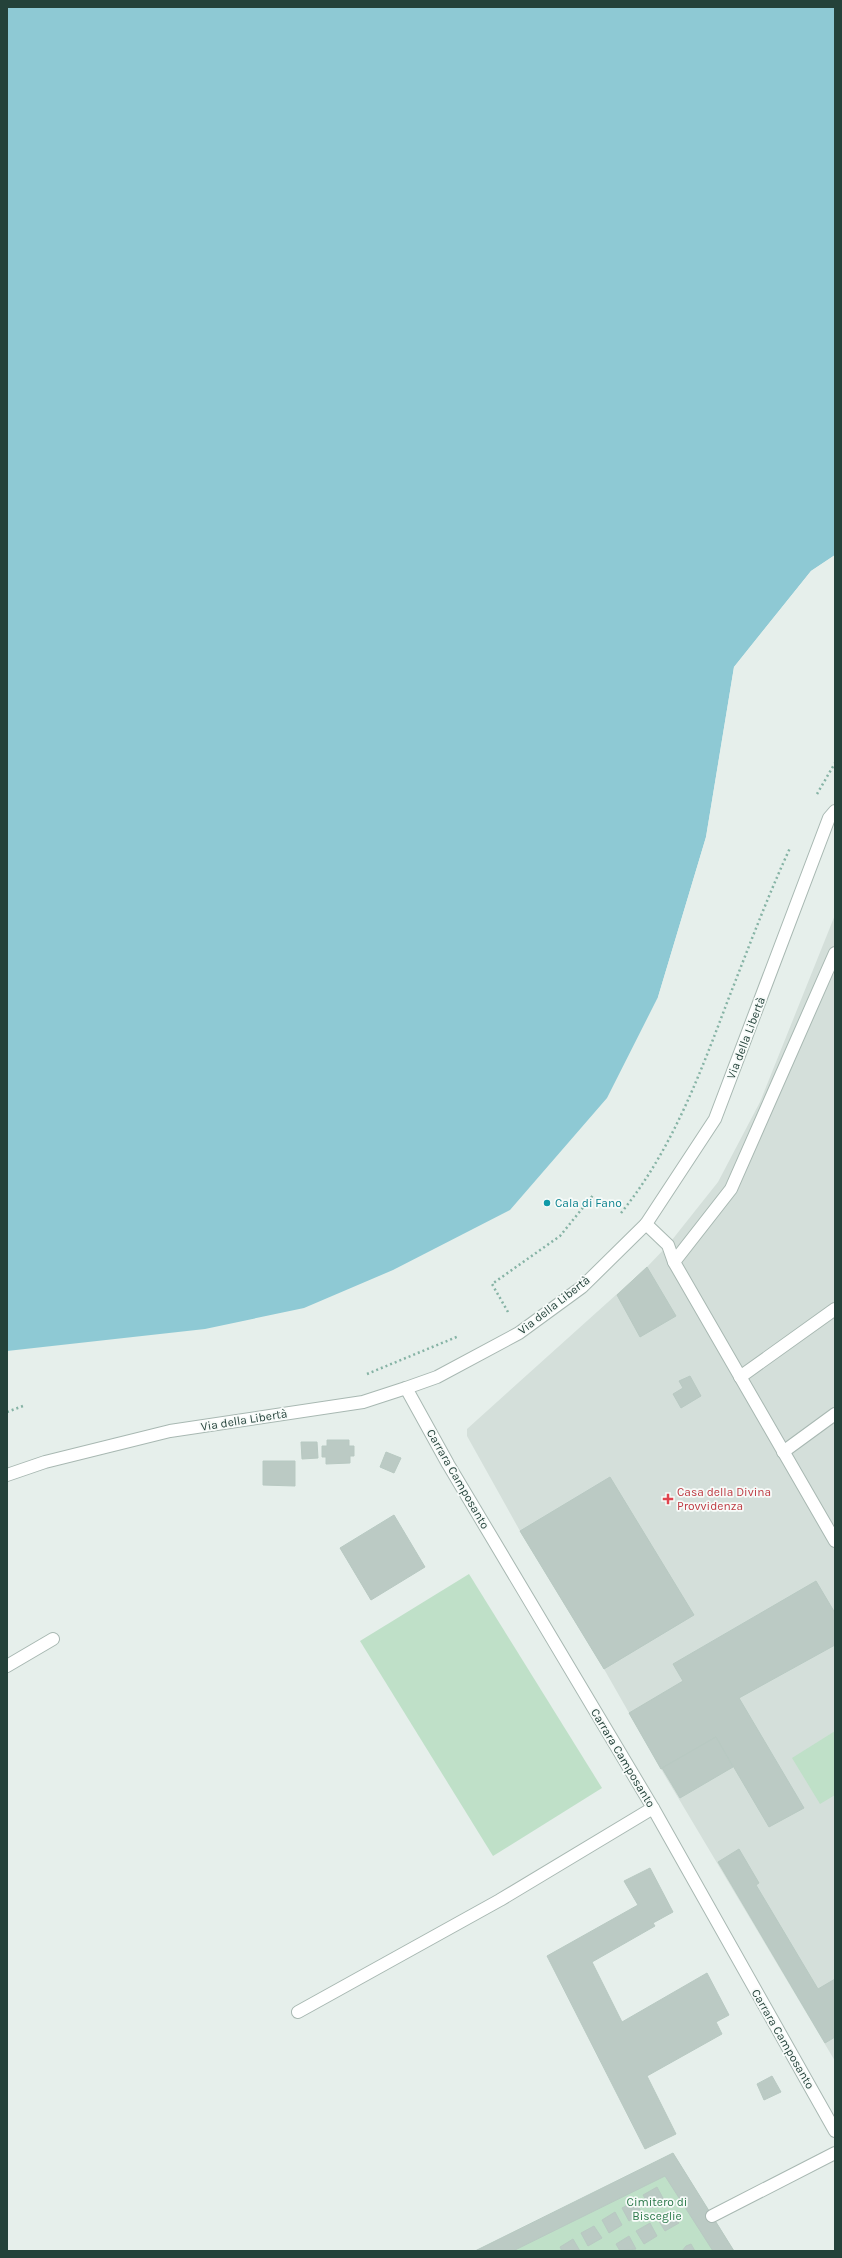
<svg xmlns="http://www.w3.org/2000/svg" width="842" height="2258" font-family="Karla,sans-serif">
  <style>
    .built { fill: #d4dfda }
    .green { fill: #bfe0c8 }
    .water { fill: #8ec9d4 }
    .pier { fill: #e6efeb }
    .building { fill: #bbcac4; stroke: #b8c9c2 }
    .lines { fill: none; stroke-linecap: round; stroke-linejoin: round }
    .minor-casing { stroke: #a8b8b2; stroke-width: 14 }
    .path { stroke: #86b3a5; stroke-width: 2.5; stroke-dasharray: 2 3; stroke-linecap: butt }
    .minor { stroke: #fff; stroke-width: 12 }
    .culture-dot { fill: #0f9aa8; stroke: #f7fbf9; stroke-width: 1.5 }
    .health-dot { fill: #e0444e; stroke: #f7fbf9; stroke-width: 1.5 }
    .labels { text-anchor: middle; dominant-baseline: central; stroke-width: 3.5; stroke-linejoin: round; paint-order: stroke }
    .street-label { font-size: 12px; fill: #24423a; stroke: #f7fbf9 }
    .culture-label { font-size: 12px; fill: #0d838f; stroke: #f7fbf9; text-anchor: start }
    .health-label { font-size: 12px; fill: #be3a42; stroke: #f7fbf9; text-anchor: start }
    .park-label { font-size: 12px; fill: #2d7a4b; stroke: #f7fbf9 }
  </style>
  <rect width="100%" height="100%" fill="#e6efeb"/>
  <polygon class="built" points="835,915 835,2061 661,1769 604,1669 520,1531 467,1436 467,1429 647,1267 668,1245 718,1182 760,1102"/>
  <g class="green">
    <polygon points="469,1574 602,1788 493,1856 360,1641"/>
    <polygon points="835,1731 835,1795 820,1804 792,1758"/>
    <polygon points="673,2153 734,2251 475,2251"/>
  </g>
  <polygon class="water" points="7,7 835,7 835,555 811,571 734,667 706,837 658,997 607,1098 510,1210 393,1270 304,1308 205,1329 7,1351"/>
  <polygon class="pier" points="835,555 835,557 812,572 736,668 708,838 660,997 658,997 706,837 734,667 811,571"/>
  <g class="building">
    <polygon points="647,1267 676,1316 640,1337 617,1295"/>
    <polygon points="690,1376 701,1396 681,1408 673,1394 683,1388 679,1381"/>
    <polygon points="327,1440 349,1440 349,1446 354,1446 354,1456 350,1456 350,1463 326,1464 326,1457 322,1457 322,1446 327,1446"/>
    <polygon points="301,1442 317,1442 318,1458 302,1459"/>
    <polygon points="386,1452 401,1458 394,1473 380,1467"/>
    <polygon points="263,1461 295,1461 295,1486 263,1485"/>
    <polygon points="610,1477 694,1615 604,1669 520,1531"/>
    <polygon points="394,1515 425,1567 371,1600 340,1548"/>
    <polygon points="816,1581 835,1613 835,1645 739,1698 804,1808 769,1827 716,1737 661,1769 629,1713 683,1681 673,1664"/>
    <polygon points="716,1737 733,1767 680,1798 662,1768"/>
    <polygon points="739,1849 759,1883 756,1885 818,1989 835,1979 835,2037 825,2043 718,1862"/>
    <polygon points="650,1868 673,1912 653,1923 655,1926 592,1962 622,2022 707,1973 729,2015 716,2022 722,2034 647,2076 676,2134 645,2149 547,1956 638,1905 624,1881"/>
    <polygon points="772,2076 781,2092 764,2100 757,2084"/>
    <polygon points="673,2153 734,2251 713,2251 665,2176 513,2251 475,2251"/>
    <polygon points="657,2187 664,2200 651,2208 643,2195"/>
    <polygon points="635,2201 642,2213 629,2221 622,2208"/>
    <polygon points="671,2210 679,2223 665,2231 657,2218"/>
    <polygon points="615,2212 622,2225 609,2233 602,2220"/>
    <polygon points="650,2223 657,2236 644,2244 636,2231"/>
    <polygon points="594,2226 602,2238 588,2246 581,2233"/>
    <polygon points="629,2236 636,2249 620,2251 616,2244"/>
    <polygon points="573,2239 580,2251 562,2251 560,2247"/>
    <polygon points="691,2244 695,2251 682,2251 686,2246"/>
  </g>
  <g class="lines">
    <defs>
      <g id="minor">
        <polyline points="835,953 731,1189 674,1262 835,1541"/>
        <polyline points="646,1224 668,1245 674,1262"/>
        <polyline points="740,1377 835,1309"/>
        <polyline points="406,1388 448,1464 653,1808 835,2131"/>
        <polyline points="783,1452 835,1414"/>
        <polyline points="7,1475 45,1462 170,1431 363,1402 406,1388 437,1377 519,1333 582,1287 646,1224 715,1119 829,818 835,811"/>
        <polyline points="7,1666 53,1639"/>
        <polyline points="298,2012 500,1900 653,1808"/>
        <polyline points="712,2216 835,2153"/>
      </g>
    </defs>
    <use href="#minor" class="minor-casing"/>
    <g class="path">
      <polyline points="817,794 835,763"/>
      <path d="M 621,1213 C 672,1150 700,1074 728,1000 C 748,949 767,898 790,848"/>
      <polyline points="508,1312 492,1284 560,1236 594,1194"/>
      <polyline points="367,1374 459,1336"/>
      <polyline points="7,1412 23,1406"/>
    </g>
    <use href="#minor" class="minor"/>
  </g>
  <circle class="culture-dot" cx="547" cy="1203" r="4"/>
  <path class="health-dot" d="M666 1493h4v4h4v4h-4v4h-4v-4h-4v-4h4z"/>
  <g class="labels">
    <g class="street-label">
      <text transform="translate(746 1038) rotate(-69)">Via della Libertà</text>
      <text transform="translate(554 1305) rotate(-38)">Via della Libertà</text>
      <text transform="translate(244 1420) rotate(-9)">Via della Libertà</text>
      <text transform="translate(458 1479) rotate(60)">Carrara Camposanto</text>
      <text transform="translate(623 1758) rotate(59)">Carrara Camposanto</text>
      <text transform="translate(783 2039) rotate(60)">Carrara Camposanto</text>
    </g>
    <g class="culture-label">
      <text x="555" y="1203">Cala di Fano</text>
    </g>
    <g class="health-label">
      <text x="677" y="1492">Casa della Divina<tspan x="677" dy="14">Provvidenza</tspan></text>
    </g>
    <g class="park-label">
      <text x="657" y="2202">Cimitero di<tspan x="657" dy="14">Bisceglie</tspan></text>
    </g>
  </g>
  <rect width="842" height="2258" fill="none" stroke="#24423a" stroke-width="16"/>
</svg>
